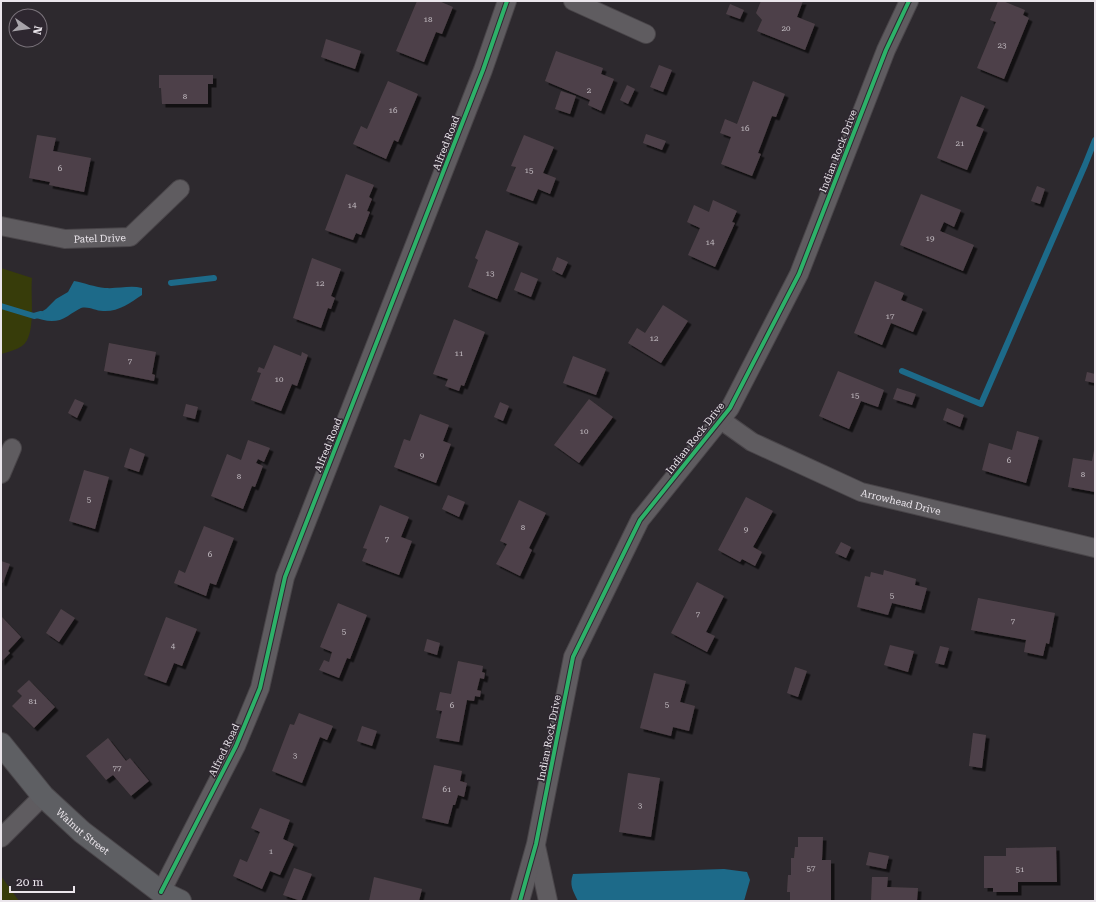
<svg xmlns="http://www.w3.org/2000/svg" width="1096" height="902" font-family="'Roboto Serif',serif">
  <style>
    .green { fill: #373c0a }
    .water { fill: #1d6a89 }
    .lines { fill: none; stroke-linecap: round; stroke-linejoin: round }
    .stream { stroke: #1d6a89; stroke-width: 6 }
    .building { fill: #4e4148; filter: url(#shadow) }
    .street-casing { stroke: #494549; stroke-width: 20 }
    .secondary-casing { stroke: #494549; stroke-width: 24 }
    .street { stroke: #5f5c60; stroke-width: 18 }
    .secondary { stroke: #5e5f63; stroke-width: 22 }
    .cycleway-casing { stroke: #2e2730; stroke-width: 6 }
    .cycleway { stroke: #2db169; stroke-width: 4 }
    .labels { text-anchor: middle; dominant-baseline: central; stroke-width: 3; stroke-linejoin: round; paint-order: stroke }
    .number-label { font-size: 8px; fill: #c4bdc3 }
    .street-label { font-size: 10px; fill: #ebe6ec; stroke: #2e2730 }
  </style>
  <defs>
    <filter id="shadow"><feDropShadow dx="3.5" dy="3.5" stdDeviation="0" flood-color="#0009"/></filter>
  </defs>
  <rect width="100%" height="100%" fill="#2d292e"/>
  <g class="green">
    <path d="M 1,268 L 32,278 C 30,295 37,336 22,346 C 16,350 8,352 1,354 Z"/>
    <polygon points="1,876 19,901 1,901"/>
  </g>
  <g class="water">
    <path d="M 74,281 C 85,283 94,287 105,288 C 118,289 130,285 142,288 L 142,295 C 130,303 118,312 103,311 C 95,311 89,306 81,308 C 77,310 72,313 68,316 C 56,324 45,321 33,317 L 46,309 L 56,299 L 68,292 Z"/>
    <path d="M 724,869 L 747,872 L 750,880 L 744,901 L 578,901 C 573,891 569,885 573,874 Z"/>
  </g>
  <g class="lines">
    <g class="stream">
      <polyline points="171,283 214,278"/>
      <polyline points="1,306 34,316 41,314"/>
      <polyline points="902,371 981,404 1085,165 1095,140"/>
    </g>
  </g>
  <g class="building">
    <polygon points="417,1 439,1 453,7 442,34 436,32 424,62 396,51"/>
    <polygon points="761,1 803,1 797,17 815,24 805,50 757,31 762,20 756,13"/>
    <polygon points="998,1 1003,1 1025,10 1023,15 1029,18 1004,79 977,68 996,22 990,20"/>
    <polygon points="730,4 744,10 740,19 726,14"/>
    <polygon points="326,39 361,51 355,69 321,57"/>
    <polygon points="556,51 603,68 601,74 614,79 601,111 588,105 590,100 545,81"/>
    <polygon points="659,65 672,70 663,92 650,87"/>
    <polygon points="159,75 213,75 213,84 208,84 208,104 162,104 161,88 159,88"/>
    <polygon points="388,81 418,94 398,142 394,140 386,159 353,144 361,126 367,129"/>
    <polygon points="753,81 785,94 776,117 772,116 758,153 761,154 752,176 721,164 731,137 720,133 725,119 737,124"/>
    <polygon points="627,85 635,89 628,104 620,100"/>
    <polygon points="561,91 576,96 570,114 555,109"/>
    <polygon points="961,96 985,106 976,126 984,129 967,170 937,158"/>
    <polygon points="646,134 666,141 662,150 643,143"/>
    <polygon points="37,135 56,138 53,151 91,158 84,192 49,185 50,182 29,178"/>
    <polygon points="524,135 554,147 543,173 556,178 550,194 538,189 533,201 506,191 516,167 511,166"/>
    <polygon points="346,174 374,185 369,197 372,199 367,211 370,212 361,235 356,233 353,240 325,230"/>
    <polygon points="1037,186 1045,189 1040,204 1031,201"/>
    <polygon points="921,194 961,210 954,227 944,222 940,231 974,245 963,271 900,245"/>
    <polygon points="713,200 737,211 732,222 735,223 715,267 688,255 700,228 687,222 694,205 709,212"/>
    <polygon points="486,230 519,243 497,299 468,287 478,260 475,258"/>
    <polygon points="557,257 568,262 562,275 552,270"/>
    <polygon points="312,258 341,269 331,296 335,298 331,309 328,308 321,328 293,318"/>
    <polygon points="521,272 538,279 531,297 514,290"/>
    <polygon points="875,281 904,293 901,300 923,309 913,332 891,323 882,345 854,333"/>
    <polygon points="663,305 688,321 661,363 628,343 637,328 645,333"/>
    <polygon points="454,319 485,332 464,386 461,385 459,391 445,386 448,379 433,374"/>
    <polygon points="109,343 156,352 152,374 155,375 154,381 104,371"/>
    <polygon points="274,345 301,356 302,352 308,355 297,386 292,384 281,411 251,400 261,373 257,372 259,367 264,369"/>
    <polygon points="573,356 606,369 596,395 563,383"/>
    <polygon points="838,371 884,390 878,407 861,401 849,429 819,416"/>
    <polygon points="1087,372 1095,374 1095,383 1085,381"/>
    <polygon points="897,388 916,394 912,405 893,399"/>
    <polygon points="75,399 84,403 77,418 68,413"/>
    <polygon points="589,399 613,417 579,463 554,445"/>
    <polygon points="500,402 509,406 503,421 494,417"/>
    <polygon points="186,404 198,407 195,419 183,416"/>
    <polygon points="947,408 964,415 960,427 943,420"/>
    <polygon points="420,414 449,425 443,441 451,444 436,483 394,467 404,439 410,441"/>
    <polygon points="1017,431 1039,437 1026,483 982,470 989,443 1012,450"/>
    <polygon points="248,440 270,448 264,462 258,459 256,463 263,466 255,487 252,486 243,509 211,496 227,454 241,460"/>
    <polygon points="130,448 145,454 139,472 124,467"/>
    <polygon points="1094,450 1095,492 1068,487 1073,458 1092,461"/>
    <polygon points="84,470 109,477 95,529 69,521"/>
    <polygon points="448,495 465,502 459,517 442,509"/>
    <polygon points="746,497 773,511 753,547 762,552 755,566 742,559 740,562 718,550"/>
    <polygon points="519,500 546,513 529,548 532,550 520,576 496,564 507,544 500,541"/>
    <polygon points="380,505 409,517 401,537 412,541 399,575 362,561 367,549 363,548"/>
    <polygon points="204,526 234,538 216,585 210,583 206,596 174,583 179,570 185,573"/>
    <polygon points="841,542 851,547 846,558 835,553"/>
    <polygon points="1,561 10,564 3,583 1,582"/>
    <polygon points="884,570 916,579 915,585 927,588 921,610 892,603 888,615 857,607 865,576 870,577 871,572 883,575"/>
    <polygon points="697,582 724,596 706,632 715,636 707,652 671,633"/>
    <polygon points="978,598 1055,613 1049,644 1046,643 1043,656 1024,652 1026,640 971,630"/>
    <polygon points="338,603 367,615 350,659 347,658 339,678 319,670 324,660 329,662 332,652 320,647"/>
    <polygon points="61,609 75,618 59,642 46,633"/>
    <polygon points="1,616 21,637 8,651 10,653 1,662"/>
    <polygon points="166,617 197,629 182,666 174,663 166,683 144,675"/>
    <polygon points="427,639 440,643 437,655 424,651"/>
    <polygon points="890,645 914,651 908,672 884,665"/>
    <polygon points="940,646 949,648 944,665 935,663"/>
    <polygon points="458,661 483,666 482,672 485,673 484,679 480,678 477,690 481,691 480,697 475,696 474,701 467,700 459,742 436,738 442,711 436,710 440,692 451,694"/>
    <polygon points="795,667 807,671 798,697 787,693"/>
    <polygon points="654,673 686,681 680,702 695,706 689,731 673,727 671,736 640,728"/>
    <polygon points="29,680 55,707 34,728 12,706 22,696 17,691"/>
    <polygon points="299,713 333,726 327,740 320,737 302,783 272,771 290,724 294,725"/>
    <polygon points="362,726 377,731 372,746 357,741"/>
    <polygon points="973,733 986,735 982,768 969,766"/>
    <polygon points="108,738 126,761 130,758 149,781 131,796 113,775 106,780 86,756"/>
    <polygon points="434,765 462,771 460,781 467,783 464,797 458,795 455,805 453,805 448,824 422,818"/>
    <polygon points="628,773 660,778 651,837 619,832"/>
    <polygon points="260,808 290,820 283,839 294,844 280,875 270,871 262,889 233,876 240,859 247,862 260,832 251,828"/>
    <polygon points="798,837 823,837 822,860 831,860 831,901 790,901 790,892 787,892 788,875 791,875 791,858 794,858 795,847 798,847"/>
    <polygon points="1056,847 1057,882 1018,882 1018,892 993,892 993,888 984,888 984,856 1006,856 1006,848"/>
    <polygon points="869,852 889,856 886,869 866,865"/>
    <polygon points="294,868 312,874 301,901 283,895"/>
    <polygon points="374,877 422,889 419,901 369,901"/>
    <polygon points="872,877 888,877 887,887 918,888 917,901 871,901"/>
  </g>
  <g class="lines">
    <defs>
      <g id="street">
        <polyline points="573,1 646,34"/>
        <path id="s1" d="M 1,226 L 65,239 L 130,237 L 180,189"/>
        <path id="s2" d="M 721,420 L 752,442 L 861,492 L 1095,548"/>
        <polyline points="1,474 12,448"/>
        <polyline points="1,838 43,796"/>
        <polyline points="536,846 548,901"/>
        <polyline points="161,892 236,746 260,688 285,577 483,70 507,1"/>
        <polyline points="520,901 536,844 573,657 640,520 730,408 799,274 886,50 909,1"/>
      </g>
      <g id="secondary">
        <path id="s3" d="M 1,744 L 43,796 L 82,832 L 161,892 L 180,901"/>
      </g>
    </defs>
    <use href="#street" class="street-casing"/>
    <use href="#secondary" class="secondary-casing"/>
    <use href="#street" class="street"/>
    <use href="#secondary" class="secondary"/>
    <defs>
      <g id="cycleway">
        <polyline points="161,892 236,746 260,688 285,577 483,70 507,1"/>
        <polyline points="520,901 536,844 573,657 640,520 730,408 799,274 886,50 909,1"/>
      </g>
    </defs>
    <use href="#cycleway" class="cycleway-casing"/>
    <use href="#cycleway" class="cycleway"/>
  </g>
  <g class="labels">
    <g class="number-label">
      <text x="428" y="19">18</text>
      <text x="786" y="28">20</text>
      <text x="1002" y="45">23</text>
      <text x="589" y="90">2</text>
      <text x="185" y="96">8</text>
      <text x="393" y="110">16</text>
      <text x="745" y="128">16</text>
      <text x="960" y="143">21</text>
      <text x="60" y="168">6</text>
      <text x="529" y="170">15</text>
      <text x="352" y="205">14</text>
      <text x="930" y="238">19</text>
      <text x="710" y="242">14</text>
      <text x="490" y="273">13</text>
      <text x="320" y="283">12</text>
      <text x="890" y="316">17</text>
      <text x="654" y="338">12</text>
      <text x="459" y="353">11</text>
      <text x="130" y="361">7</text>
      <text x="279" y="379">10</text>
      <text x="855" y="395">15</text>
      <text x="584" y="431">10</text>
      <text x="422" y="455">9</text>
      <text x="1009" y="460">6</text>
      <text x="1083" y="474">8</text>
      <text x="239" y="476">8</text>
      <text x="89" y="499">5</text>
      <text x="523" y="527">8</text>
      <text x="746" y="529">9</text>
      <text x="387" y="539">7</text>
      <text x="210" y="554">6</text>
      <text x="892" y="595">5</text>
      <text x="698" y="614">7</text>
      <text x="1013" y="621">7</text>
      <text x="344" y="631">5</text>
      <text x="173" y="646">4</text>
      <text x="33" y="701">81</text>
      <text x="667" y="704">5</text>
      <text x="452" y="705">6</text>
      <text x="295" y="755">3</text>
      <text x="117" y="768">77</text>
      <text x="447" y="789">61</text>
      <text x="640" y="805">3</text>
      <text x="271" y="851">1</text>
      <text x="811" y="868">57</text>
      <text x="1020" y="869">51</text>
    </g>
    <g class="street-label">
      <text transform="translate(446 143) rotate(-69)">Alfred Road</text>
      <text transform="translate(838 151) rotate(-69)">Indian Rock Drive</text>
      <text stroke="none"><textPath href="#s1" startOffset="100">Patel Drive</textPath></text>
      <text transform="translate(695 438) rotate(-52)">Indian Rock Drive</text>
      <text transform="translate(328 445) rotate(-68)">Alfred Road</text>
      <text stroke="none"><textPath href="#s2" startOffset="199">Arrowhead Drive</textPath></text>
      <text transform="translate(549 738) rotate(-79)">Indian Rock Drive</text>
      <text transform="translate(224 750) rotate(-64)">Alfred Road</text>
      <text stroke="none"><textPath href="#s3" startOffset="120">Walnut Street</textPath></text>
    </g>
  </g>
  <rect width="1096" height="902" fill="none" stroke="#ebe6ec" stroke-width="4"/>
  <g transform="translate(28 28) rotate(103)"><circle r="19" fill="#2e2730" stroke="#7a737b"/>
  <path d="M0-3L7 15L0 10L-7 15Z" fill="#a8a4aa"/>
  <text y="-6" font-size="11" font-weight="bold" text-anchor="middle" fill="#ebe6ec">N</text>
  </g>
  <path d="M10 886v6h64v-6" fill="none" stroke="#ebe6ec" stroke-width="2"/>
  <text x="16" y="886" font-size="12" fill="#ebe6ec" stroke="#2e2730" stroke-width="3" paint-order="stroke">20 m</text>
</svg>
